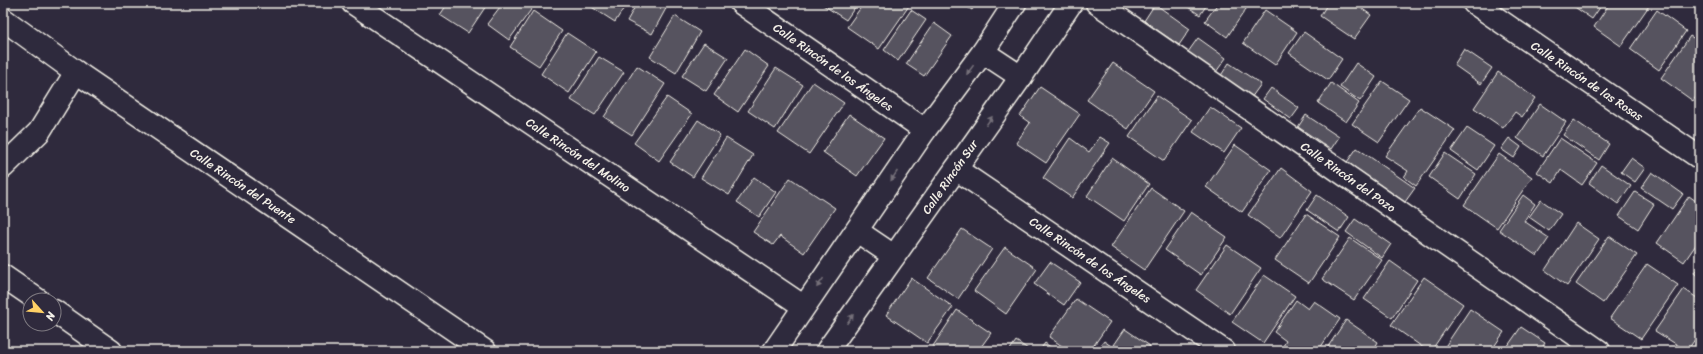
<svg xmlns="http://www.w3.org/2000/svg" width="1703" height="354" font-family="Sriracha,sans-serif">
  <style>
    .building { fill: #56525f; stroke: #f4f1e8 }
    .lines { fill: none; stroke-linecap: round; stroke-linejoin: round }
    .street-casing { stroke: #f4f1e8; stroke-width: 25 }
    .street { stroke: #2f2a3d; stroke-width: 22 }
    .oneway { fill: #747079 }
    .labels { text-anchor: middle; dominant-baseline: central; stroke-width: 3; stroke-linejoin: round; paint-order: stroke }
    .street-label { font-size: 12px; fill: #f4f1e8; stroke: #2f2a3d }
  </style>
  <rect width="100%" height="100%" fill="#2f2a3d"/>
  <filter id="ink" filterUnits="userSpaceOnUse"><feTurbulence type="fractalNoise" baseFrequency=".025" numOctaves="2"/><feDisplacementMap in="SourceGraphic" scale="8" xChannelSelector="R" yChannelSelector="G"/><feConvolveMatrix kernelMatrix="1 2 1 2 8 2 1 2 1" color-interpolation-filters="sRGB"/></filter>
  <g filter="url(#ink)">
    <g class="building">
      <polygon points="448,3 488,3 468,33 440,15"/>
      <polygon points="503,3 528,3 533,7 509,40 487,24"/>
      <polygon points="593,3 627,3 615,22 590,6"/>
      <polygon points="637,3 669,3 652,34 627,21"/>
      <polygon points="820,3 858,3 846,20"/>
      <polygon points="864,3 911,3 879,49 847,27"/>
      <polygon points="961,3 976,3 972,10"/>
      <polygon points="1182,3 1208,3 1200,15"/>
      <polygon points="1218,3 1250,3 1227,37 1205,21"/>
      <polygon points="1328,3 1354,3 1371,15 1354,39 1320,16"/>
      <polygon points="1569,3 1603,3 1592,19"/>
      <polygon points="1610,3 1651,3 1621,46 1594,27"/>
      <polygon points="1155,4 1190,29 1179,45 1144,21"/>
      <polygon points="911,10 926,20 898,61 884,50"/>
      <polygon points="1265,10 1297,32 1275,65 1243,43"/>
      <polygon points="1657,10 1686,31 1659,70 1630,49"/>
      <polygon points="533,11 562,31 539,66 510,47"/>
      <polygon points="675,16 700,32 676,73 650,57"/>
      <polygon points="934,23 952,36 924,76 906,64"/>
      <polygon points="1304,32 1342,59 1328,80 1289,53"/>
      <polygon points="567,33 596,52 569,93 541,74"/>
      <polygon points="1690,36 1700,42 1700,91 1693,101 1661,78"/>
      <polygon points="1198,38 1226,58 1216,72 1188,52"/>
      <polygon points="704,43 728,58 706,91 682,76"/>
      <polygon points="745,49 769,66 738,112 714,95"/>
      <polygon points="1464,49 1492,68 1481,84 1454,65"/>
      <polygon points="599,57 624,72 595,115 571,100"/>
      <polygon points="1113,63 1154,91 1128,129 1087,100"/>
      <polygon points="1229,63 1261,84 1251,98 1220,77"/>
      <polygon points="1356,63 1376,77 1360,101 1340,87"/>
      <polygon points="637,66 665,84 632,135 604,117"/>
      <polygon points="776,68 803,85 775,129 748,111"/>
      <polygon points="1498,72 1535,98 1522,117 1515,112 1503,128 1474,108"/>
      <polygon points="1382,81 1409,99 1379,142 1352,124"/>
      <polygon points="813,82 844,103 809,154 778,133"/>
      <polygon points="1331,83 1359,103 1346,122 1318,103"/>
      <polygon points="1040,87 1080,114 1046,163 1016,143 1030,123 1020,116"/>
      <polygon points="1271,88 1299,108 1291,119 1263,99"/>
      <polygon points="1157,96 1192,120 1164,161 1129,137"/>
      <polygon points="667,97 692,114 659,161 634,143"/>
      <polygon points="1540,104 1566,122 1543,156 1517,138"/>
      <polygon points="1210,107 1241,128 1224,153 1193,132"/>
      <polygon points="1420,107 1455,130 1416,186 1404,177 1408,171 1385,156"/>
      <polygon points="849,114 884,138 857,176 823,152"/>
      <polygon points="1306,115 1339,137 1331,149 1298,127"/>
      <polygon points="698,120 720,135 693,177 670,162"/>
      <polygon points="1574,120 1609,144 1599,160 1563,135"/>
      <polygon points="1467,128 1494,146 1478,170 1451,151"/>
      <polygon points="1100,137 1110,143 1072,198 1043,178 1070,138 1089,152"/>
      <polygon points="726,138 753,155 729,195 701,178"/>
      <polygon points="1509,138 1521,147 1514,158 1501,149"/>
      <polygon points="1560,138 1597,163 1582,185 1561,170 1553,183 1537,172"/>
      <polygon points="1235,145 1271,170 1242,212 1206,187"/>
      <polygon points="1357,148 1415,188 1405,202 1347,162"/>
      <polygon points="1445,153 1476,174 1460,199 1429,177"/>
      <polygon points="1499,154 1532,177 1497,228 1464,205"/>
      <polygon points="1112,158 1149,184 1124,221 1087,196"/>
      <polygon points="1631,158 1645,168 1635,182 1621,172"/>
      <polygon points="1601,165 1631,186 1618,204 1589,183"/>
      <polygon points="1281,168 1312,191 1280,238 1248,215"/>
      <polygon points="1652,172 1683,194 1672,209 1641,188"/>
      <polygon points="754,177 776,192 759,217 737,202"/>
      <polygon points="790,178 835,208 804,253 780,236 773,245 753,232"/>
      <polygon points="1151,188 1184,211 1144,270 1111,247"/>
      <polygon points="1635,192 1654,204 1638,229 1619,216"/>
      <polygon points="1317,195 1349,217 1339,232 1307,210"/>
      <polygon points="1523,195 1535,204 1524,221 1549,238 1537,256 1499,230"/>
      <polygon points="1689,196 1700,204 1700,239 1684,262 1657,243"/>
      <polygon points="1541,200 1561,214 1549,231 1529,217"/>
      <polygon points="1191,212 1227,237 1201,275 1165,250"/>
      <polygon points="1306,214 1340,237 1309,283 1275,260"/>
      <polygon points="1355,219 1391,244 1382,258 1346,232"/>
      <polygon points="1576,223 1599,239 1567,286 1545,270"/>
      <polygon points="962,229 992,249 958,299 928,278"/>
      <polygon points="1609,236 1637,255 1603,303 1576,284"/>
      <polygon points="1350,238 1382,260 1354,300 1322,279"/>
      <polygon points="1227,245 1261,268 1230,314 1196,290"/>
      <polygon points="1005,247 1037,269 1006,314 974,291"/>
      <polygon points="1390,261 1417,280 1392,318 1364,299"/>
      <polygon points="1050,262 1080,282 1064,305 1034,284"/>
      <polygon points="1647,264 1678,285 1641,339 1610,318"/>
      <polygon points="1700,264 1700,278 1694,273"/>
      <polygon points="1264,275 1295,296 1263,343 1232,322"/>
      <polygon points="1424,277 1463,304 1431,351 1428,351 1391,325"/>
      <polygon points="911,278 953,307 927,343 886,315"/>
      <polygon points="1684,289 1700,300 1700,332 1687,351 1655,331"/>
      <polygon points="1076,299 1110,322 1090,351 1069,351 1049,337"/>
      <polygon points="1296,300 1308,309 1314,301 1340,319 1318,351 1291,351 1283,346 1286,341 1274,332"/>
      <polygon points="1470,309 1504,332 1491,351 1442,351"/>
      <polygon points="957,310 991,333 978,351 934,351 931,349"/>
      <polygon points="1346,320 1378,342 1373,351 1325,351"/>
      <polygon points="1521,327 1545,343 1540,351 1505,350"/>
      <polygon points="1125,329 1150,346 1146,351 1123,351 1114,345"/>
      <polygon points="1016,341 1031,351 1009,351"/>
      <polygon points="1104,341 1118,351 1097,351"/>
      <polygon points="1045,343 1056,351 1039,351"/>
    </g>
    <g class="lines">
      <defs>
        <g id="street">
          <polyline points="353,3 803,306"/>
          <polyline points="741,3 925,130"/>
          <polyline points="1097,3 1599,351"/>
          <polyline points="1474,3 1700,158"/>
          <polyline points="3,19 76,72 485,351"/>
          <polyline points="983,52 1021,77"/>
          <polyline points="3,167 39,132 76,72"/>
          <polyline points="956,169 1224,351"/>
          <polyline points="857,231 894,256"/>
          <polyline points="3,276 38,300"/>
          <polyline points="54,311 111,351"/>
          <polyline points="774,351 925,130 983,52 1015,3"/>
          <polyline points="827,351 1021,77 1071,3"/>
        </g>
      </defs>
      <use href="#street" class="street-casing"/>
      <use href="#street" class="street"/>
    </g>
    <defs><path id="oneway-solid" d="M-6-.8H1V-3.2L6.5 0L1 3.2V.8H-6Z"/></defs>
    <g class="oneway">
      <use href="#oneway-solid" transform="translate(970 70) rotate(126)"/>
      <use href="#oneway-solid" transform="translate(989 121) rotate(-55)"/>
      <use href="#oneway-solid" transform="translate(894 176) rotate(124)"/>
      <use href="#oneway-solid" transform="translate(820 283) rotate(126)"/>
      <use href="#oneway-solid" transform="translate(850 319) rotate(-55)"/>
    </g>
  </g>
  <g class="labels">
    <g class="street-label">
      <text transform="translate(833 67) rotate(35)">Calle Rincón de los Ángeles</text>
      <text transform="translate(1587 81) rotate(34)">Calle Rincón de las Rosas</text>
      <text transform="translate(578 155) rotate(34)">Calle Rincón del Molino</text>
      <text transform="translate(950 177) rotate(-55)">Calle Rincón Sur</text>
      <text transform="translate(1348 177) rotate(35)">Calle Rincón del Pozo</text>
      <text transform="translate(243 186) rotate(34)">Calle Rincón del Puente</text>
      <text transform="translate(1090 260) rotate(34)">Calle Rincón de los Ángeles</text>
    </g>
  </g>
  <rect width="1703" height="354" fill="none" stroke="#2f2a3d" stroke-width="16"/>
  <rect x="8" y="8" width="1687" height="338" fill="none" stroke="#f4f1e8" stroke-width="1.5" filter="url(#ink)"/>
  <g transform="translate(42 312) rotate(117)"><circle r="19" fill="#2f2a3d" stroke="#7e7a81"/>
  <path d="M0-3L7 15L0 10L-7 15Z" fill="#ffd166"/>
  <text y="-6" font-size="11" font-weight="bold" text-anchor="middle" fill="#f4f1e8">N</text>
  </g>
</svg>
